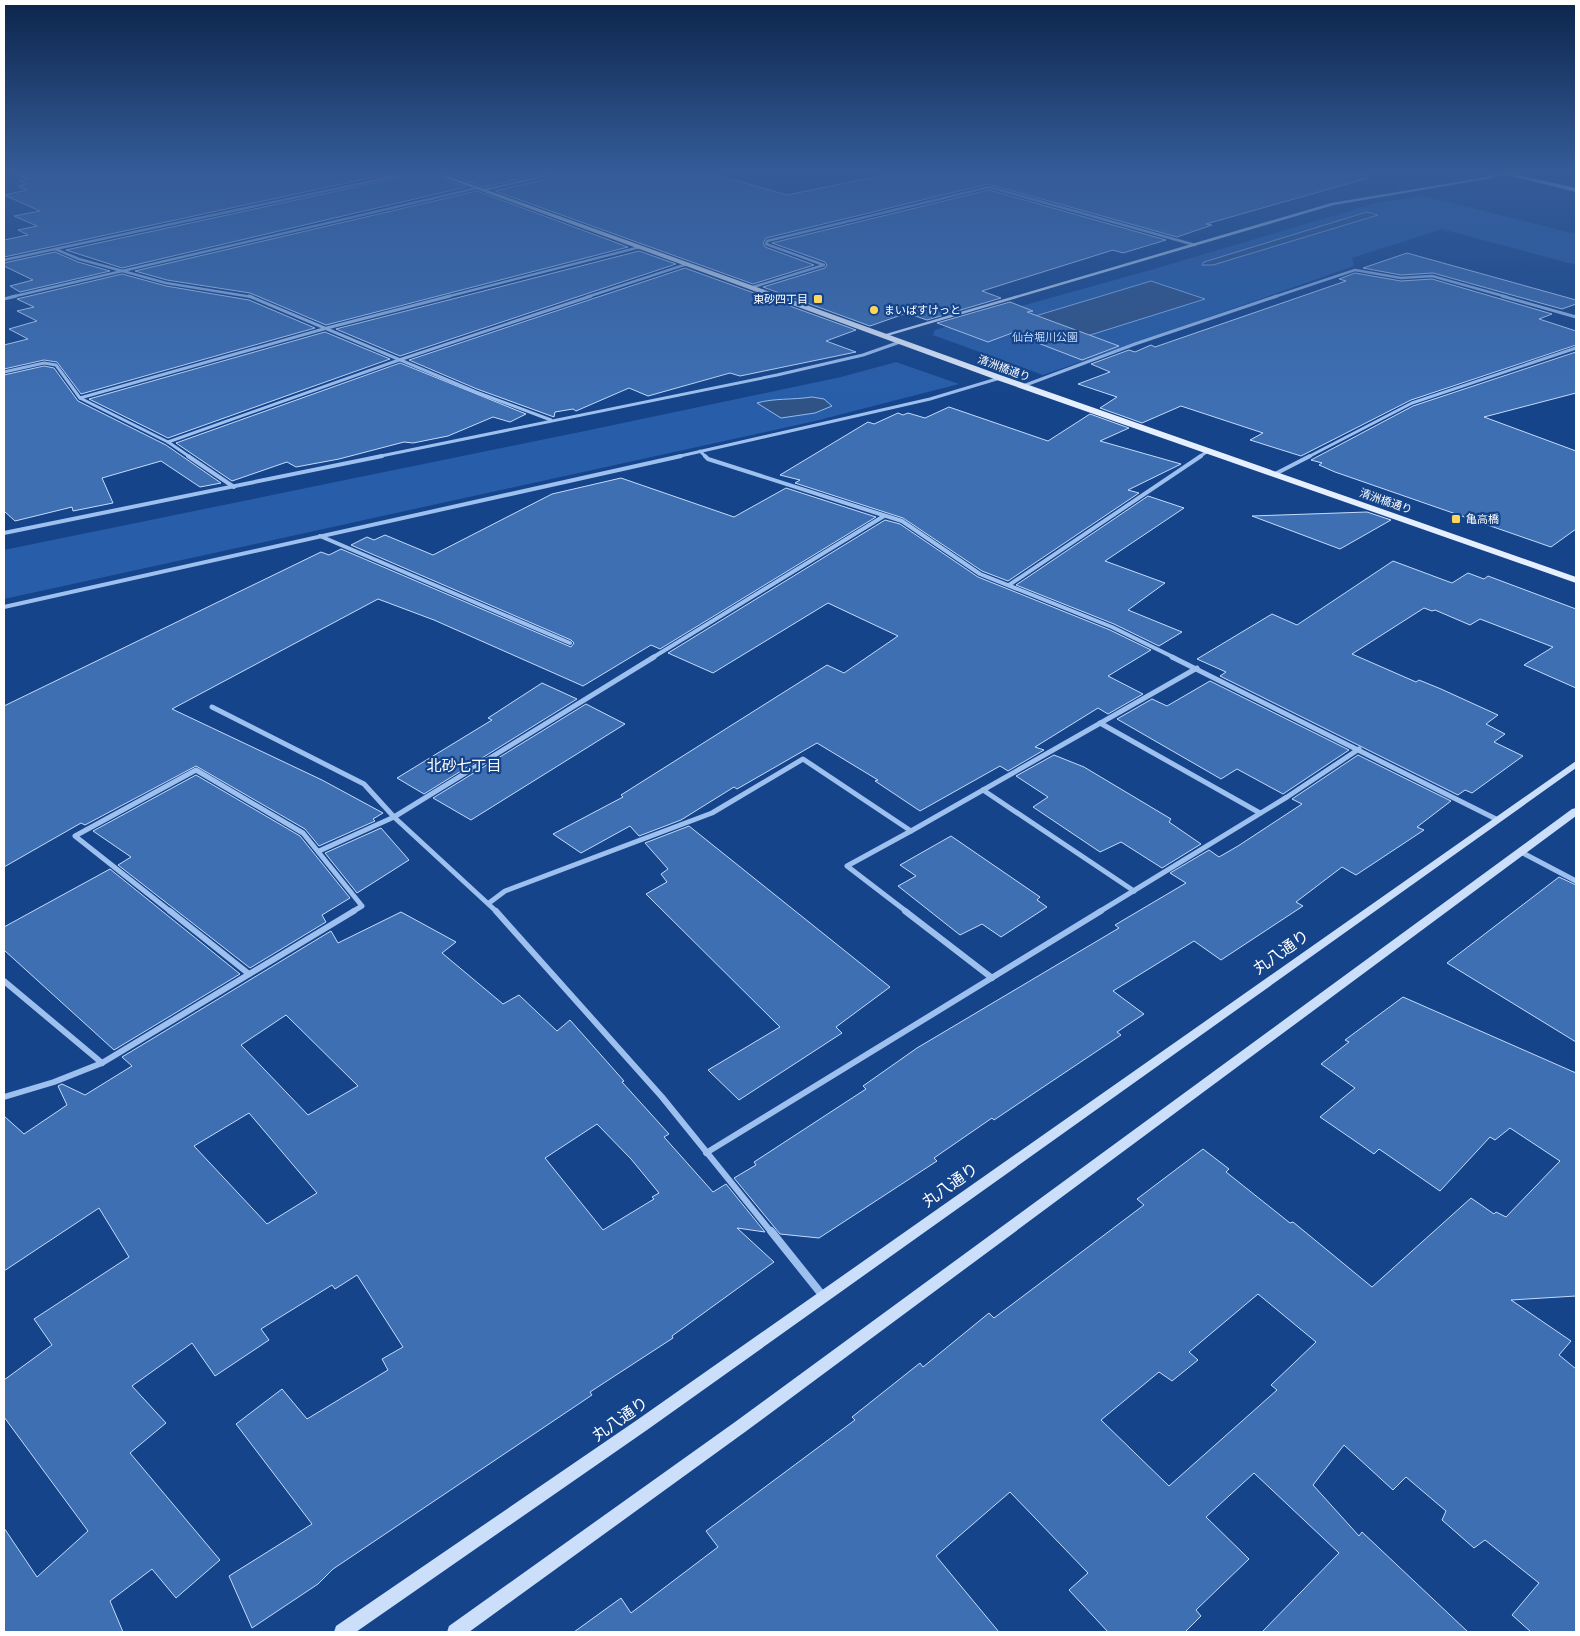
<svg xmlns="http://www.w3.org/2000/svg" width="1580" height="1636" font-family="'Public Sans','Noto Sans JP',sans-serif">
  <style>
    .green { fill: #285ea9 }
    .water { fill: #305386; stroke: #90baf2 }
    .building { fill: #3e6fb3; stroke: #c4dbfb; fill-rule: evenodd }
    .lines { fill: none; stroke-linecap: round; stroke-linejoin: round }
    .street-far5 { stroke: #9ec0ef; stroke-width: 2.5 }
    .street-far4 { stroke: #9ec0ef; stroke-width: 3 }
    .street-far3 { stroke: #9ec0ef; stroke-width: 4 }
    .street-far2 { stroke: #9ec0ef; stroke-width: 5 }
    .street-far1 { stroke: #9ec0ef; stroke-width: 6 }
    .street { stroke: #9ec0ef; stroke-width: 8 }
    .secondary { fill: #cbdefa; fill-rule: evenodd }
    .primary { fill: #e6efff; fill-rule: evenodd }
    .poi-dot { fill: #ffd55c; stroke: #15448a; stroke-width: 2 }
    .labels { text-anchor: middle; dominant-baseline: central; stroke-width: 4.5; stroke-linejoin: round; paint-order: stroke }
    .far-poi-label { font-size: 11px; fill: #fff; stroke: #15448a; text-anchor: start }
    .far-park-label { font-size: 11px; fill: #c4dbfb; stroke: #15448a }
    .far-street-label { font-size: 11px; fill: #fff; stroke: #15448a }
    .neighbourhood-label { font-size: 15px; fill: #fff; stroke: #15448a }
    .near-street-label { font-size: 16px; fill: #fff; stroke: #15448a }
  </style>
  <rect width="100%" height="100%" fill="#15448a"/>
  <g class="green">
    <polygon points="1424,196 1576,234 1576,265 1442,229 1352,258 1354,266 1043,375 933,335 935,330 1154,269 1376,203"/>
    <polygon points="896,362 959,384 815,421 4,599 4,550 585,431 841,377"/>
  </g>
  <g class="water">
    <polygon points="1367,212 1378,215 1213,265 1202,265 1204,262"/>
    <polygon points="1151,281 1205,299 1052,347 999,327"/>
    <path d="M 812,397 L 824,399 L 832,406 L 815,413 L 781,418 L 757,403 C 774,398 793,400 812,397 Z"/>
  </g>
  <g class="building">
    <polygon points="12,170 407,170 4,257 4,240 28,235 18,230 37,226 14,216 40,211 4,195 27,190 18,186 26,184 19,181 28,179 11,172"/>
    <polygon points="438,170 556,170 484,187"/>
    <polygon points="574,170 700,170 787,195 909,170 1367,170 1368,178 1206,224 1212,225 1177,237 988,184 766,238 763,243 765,247 814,265 753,284 495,191 572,173"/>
    <polygon points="425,172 466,187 122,268 66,250"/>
    <polygon points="989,190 1166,240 1123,253 1113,250 982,291 1001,298 927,320 907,313 870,326 763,287 825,268 827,265 825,262 772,243"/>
    <polygon points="477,191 628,247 326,325 250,293 167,280 135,271"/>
    <polygon points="639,251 676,264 400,356 336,329"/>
    <polygon points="55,252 78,262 110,271 20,292 10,286 33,280 4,266 4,263"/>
    <polygon points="1407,253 1576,300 1576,304 1562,309 1433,273 1401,275 1363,268"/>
    <polygon points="685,268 856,330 826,341 856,352 740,376 730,373 648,396 629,388 576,411 573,409 555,412 554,417 477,389 409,360"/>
    <polygon points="1355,273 1401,281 1432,279 1552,314 1539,319 1576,331 1576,345 1411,400 1301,456 1250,440 1263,433 1181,406 1142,423 1100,408 1117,397 1078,384 1110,372 1091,364 1129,350 1135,352 1151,345 1155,347 1346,281 1339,279"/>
    <polygon points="122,274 166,286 249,300 315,328 81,394 57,362 44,360 4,369 4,345 28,339 9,329 37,321 17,311 34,307 17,299"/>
    <polygon points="1010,302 1033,311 1027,312 1119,346 1082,360 1012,333 988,342 937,323"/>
    <polygon points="325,332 390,359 168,438 89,399"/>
    <polygon points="1576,352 1576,393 1484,417 1576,451 1576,529 1551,547 1335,472 1319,465 1322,463 1311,460 1413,406"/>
    <polygon points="400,363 526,414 510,422 493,417 448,436 413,443 404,442 339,459 296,467 287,462 232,481 176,443"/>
    <polygon points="44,366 54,368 78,401 166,445 221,483 200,487 161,461 102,478 113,503 73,511 72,507 15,521 4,511 4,375"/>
    <polygon points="949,407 1048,441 1090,414 1129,428 1100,441 1181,464 1128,490 1139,493 1008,581 982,571 903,518 795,483 800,480 780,475 868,422 874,424 898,413 903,415 908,413 925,418"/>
    <polygon points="621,478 734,517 786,488 876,517 660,649 651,645 583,686 434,620 378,599 172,709 322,780 383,813 373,819 375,821 319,846 305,829 196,766 85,825 81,823 4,867 4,706 321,552 329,555 341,549 571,647 574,643 571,640 351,545 367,537 374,540 385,535 433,555 552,494"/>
    <polygon points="1148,496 1184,508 1105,561 1165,583 1128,610 1182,632 1159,646 1114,624 1016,585"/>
    <polygon points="1367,512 1391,520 1340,549 1252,516"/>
    <polygon points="885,520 900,524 978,577 1110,630 1151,650 1108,676 1143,694 1108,714 1098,708 1035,747 1044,750 1008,771 1000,766 920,811 875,781 878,780 817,743 737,789 734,787 681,820 639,836 630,826 581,853 553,834 623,797 621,795 827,665 844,673 898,636 828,603 713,673 668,653"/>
    <polygon points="1393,561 1452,583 1468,573 1484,579 1488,576 1576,609 1576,688 1524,665 1553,647 1480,619 1470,625 1435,610 1432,611 1424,608 1352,654 1416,682 1419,680 1441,689 1498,715 1486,724 1505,734 1494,742 1523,756 1472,793 1465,790 1458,795 1220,676 1226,672 1197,659 1272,614 1297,625"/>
    <polygon points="1210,681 1349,750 1283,794 1237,769 1221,779 1117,719 1152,699 1167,706"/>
    <polygon points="542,683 577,699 424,794 397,778 492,720 488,718"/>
    <polygon points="586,704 625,724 471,820 433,798"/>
    <polygon points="1054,755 1084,767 1171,819 1169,822 1201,844 1162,868 1121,842 1100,852 1033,807 1048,797 1016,776"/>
    <polygon points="1358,755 1451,801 1417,827 1424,830 1356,875 1342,867 1296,902 1303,906 1221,960 1194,941 1113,991 1144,1014 1117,1032 1121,1035 994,1120 992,1118 934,1158 937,1161 819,1238 780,1234 734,1178 756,1165 754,1162 866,1089 863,1086 917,1048 1119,928 1115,925 1186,883 1170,873 1209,850 1219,857 1238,846 1302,804 1292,799"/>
    <polygon points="196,775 300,836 350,898 322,915 326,922 250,968 118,865 131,857 93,831"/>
    <polygon points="689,826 890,987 836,1027 842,1033 739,1100 708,1070 780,1027 646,894 667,882 661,874 668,869 645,843"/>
    <polygon points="381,828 409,860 357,893 325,853"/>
    <polygon points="951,836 1040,897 1037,900 1047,907 1001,937 982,924 960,935 898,886 916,876 900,865"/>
    <polygon points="110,869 240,974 114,1050 4,950 4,927"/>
    <polygon points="1559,877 1576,885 1576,1042 1447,963"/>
    <path d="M 401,912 L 456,942 L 442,953 L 503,1004 L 519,995 L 557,1031 L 570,1020 L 624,1081 L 622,1082 L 669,1134 L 664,1137 L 713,1192 L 726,1184 L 765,1232 L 737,1228 L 774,1262 L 672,1336 L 673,1338 L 590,1392 L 592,1395 L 333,1569 L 318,1584 L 252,1628 L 229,1576 L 312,1524 L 236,1424 L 282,1389 L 307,1419 L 388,1370 L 382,1359 L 403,1347 L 357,1275 L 335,1289 L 332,1285 L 261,1329 L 269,1340 L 215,1376 L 192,1343 L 132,1386 L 166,1423 L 130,1453 L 220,1560 L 176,1598 L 152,1569 L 110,1601 L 123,1632 L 4,1632 L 4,1528 L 37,1577 L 88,1531 L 4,1417 L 4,1380 L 52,1345 L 34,1319 L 129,1257 L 99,1208 L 4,1271 L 4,1116 L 24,1134 L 67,1105 L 58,1086 L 62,1084 L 85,1095 L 132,1066 L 122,1057 L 331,931 L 338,943 ZM 286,1015 L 358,1086 L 308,1115 L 241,1045 ZM 249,1113 L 317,1193 L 267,1224 L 194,1146 ZM 597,1124 L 631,1159 L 659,1193 L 652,1197 L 654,1199 L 603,1230 L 545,1158 Z"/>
    <path d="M 1403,997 L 1576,1073 L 1576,1296 L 1511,1300 L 1571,1341 L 1559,1355 L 1576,1369 L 1576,1632 L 1531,1632 L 1512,1615 L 1539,1583 L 1485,1540 L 1474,1548 L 1442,1520 L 1446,1511 L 1406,1477 L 1393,1490 L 1344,1445 L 1313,1485 L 1359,1536 L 1362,1532 L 1468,1632 L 1262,1632 L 1339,1553 L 1254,1473 L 1206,1517 L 1249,1559 L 1196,1610 L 1201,1616 L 1185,1632 L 1108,1632 L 1069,1590 L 1088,1573 L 1010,1492 L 936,1556 L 999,1632 L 574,1632 L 621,1598 L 631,1613 L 718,1547 L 706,1531 L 855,1420 L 852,1417 L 920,1363 L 923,1367 L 989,1313 L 994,1318 L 1144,1205 L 1137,1199 L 1203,1149 L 1229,1169 L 1226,1172 L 1290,1223 L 1293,1222 L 1372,1287 L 1471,1198 L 1494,1214 L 1496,1212 L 1506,1217 L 1560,1161 L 1510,1128 L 1495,1140 L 1490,1137 L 1440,1191 L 1379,1149 L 1374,1154 L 1320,1117 L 1355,1088 L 1321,1064 L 1349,1042 L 1345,1040 ZM 1258,1294 L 1316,1342 L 1271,1385 L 1277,1390 L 1169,1486 L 1101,1420 L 1159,1372 L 1172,1381 L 1198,1360 L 1189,1352 Z"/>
  </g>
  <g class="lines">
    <g class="street-far5">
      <polyline points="4,171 9,170"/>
      <polyline points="484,190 571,170"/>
      <polyline points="55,249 79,259 166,283 252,297"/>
      <polyline points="4,260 423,170"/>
      <polyline points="753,287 824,265 766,244 767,241 989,187 1195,245"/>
      <polyline points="11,297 477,188"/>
      <polyline points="446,297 640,247"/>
      <polyline points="587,297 687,264"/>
      <polyline points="1274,297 1355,270 1401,278 1432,276 1507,297"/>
    </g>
    <g class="street-far4">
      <polyline points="249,296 476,392 551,420"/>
      <polyline points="1502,296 1576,317"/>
      <polyline points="4,299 16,296"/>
      <polyline points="4,372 44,363 56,365 80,398 168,442 190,457"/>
      <polyline points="1023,386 1135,344 1277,296"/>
      <polyline points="80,398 327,328 450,296"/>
      <polyline points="168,442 399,360 591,296"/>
      <polyline points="700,451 706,457"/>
      <polyline points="376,457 777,375 863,355 900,342"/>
      <polyline points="676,457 930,399 1000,378"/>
      <polyline points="1199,457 1208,451"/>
      <polyline points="1308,457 1412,403 1576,348"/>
    </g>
    <g class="street-far3">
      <polyline points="188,456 234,487"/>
      <polyline points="705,456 708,459 902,521 980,574 1112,627 1175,658"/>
      <polyline points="1275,474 1310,456"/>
      <polyline points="4,533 382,456"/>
      <polyline points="320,536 570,643"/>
      <polyline points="1009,585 1201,456"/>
      <polyline points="4,607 681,456"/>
      <polyline points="652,658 884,516"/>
    </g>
    <g class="street-far2">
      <polyline points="1172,657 1498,820"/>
      <polyline points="212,707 364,784 394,817 497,912"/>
      <polyline points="1100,723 1260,813"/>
      <polyline points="983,790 1134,891"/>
      <polyline points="911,831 1197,668"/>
      <polyline points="319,851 394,817 654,657"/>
      <polyline points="1521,852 1576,881"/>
      <polyline points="489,903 505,891 712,813 803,759 911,831 847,866 907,912"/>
      <polyline points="171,912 75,836 196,770 303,833 362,906 352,912"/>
      <polyline points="1099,912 1287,797 1359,749"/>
    </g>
    <g class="street-far1">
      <polyline points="170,911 249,974"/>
      <polyline points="496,911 662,1097 772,1233"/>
      <polyline points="905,911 992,978"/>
      <polyline points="4,981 102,1063"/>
      <polyline points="4,1097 54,1082 102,1063 354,911"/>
      <polyline points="706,1153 1101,911"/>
    </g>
    <polyline class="street" points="771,1231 823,1296"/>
    <g class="secondary">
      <polygon points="1501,172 1503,174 1487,179 1334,205 884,337 879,336 1331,203 1486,177"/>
      <polygon points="1576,761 1576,768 647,1430 356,1632 334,1632 336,1626 637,1420"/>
      <polygon points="1576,808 1576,816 745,1432 469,1632 447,1632 449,1626 735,1422 1572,809"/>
    </g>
    <g class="primary">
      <polygon points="424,170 432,170 1003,376 1576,577 1576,583 997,380"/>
      <polygon points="1486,170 1497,170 1576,188 1576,192"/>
    </g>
  </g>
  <linearGradient id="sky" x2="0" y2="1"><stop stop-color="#0c254c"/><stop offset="0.43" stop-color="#355c98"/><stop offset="1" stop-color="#355c98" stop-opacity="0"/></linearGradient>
  <rect width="1580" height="399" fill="url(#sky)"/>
  <g class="poi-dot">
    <rect x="813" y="294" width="10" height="10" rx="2.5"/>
    <circle cx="874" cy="310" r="5"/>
    <rect x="1451" y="514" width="10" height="10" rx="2.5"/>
  </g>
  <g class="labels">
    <g class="far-poi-label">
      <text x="808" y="299" text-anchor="end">東砂四丁目</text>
      <text x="884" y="310">まいばすけっと</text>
      <text x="1466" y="519">亀高橋</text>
    </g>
    <g class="far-park-label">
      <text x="1045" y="337">仙台堀川公園</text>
    </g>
    <g class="far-street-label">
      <text transform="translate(1004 368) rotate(20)">清洲橋通り</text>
      <text transform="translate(1386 501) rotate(19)">清洲橋通り</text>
    </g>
    <g class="neighbourhood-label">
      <text x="464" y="765">北砂七丁目</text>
    </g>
    <g class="near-street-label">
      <text transform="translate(1281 952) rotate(-35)">丸八通り</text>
      <text transform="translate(950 1185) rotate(-35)">丸八通り</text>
      <text transform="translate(620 1419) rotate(-35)">丸八通り</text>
    </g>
  </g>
  <rect width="1580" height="1636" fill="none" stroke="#ffffff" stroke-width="10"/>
</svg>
